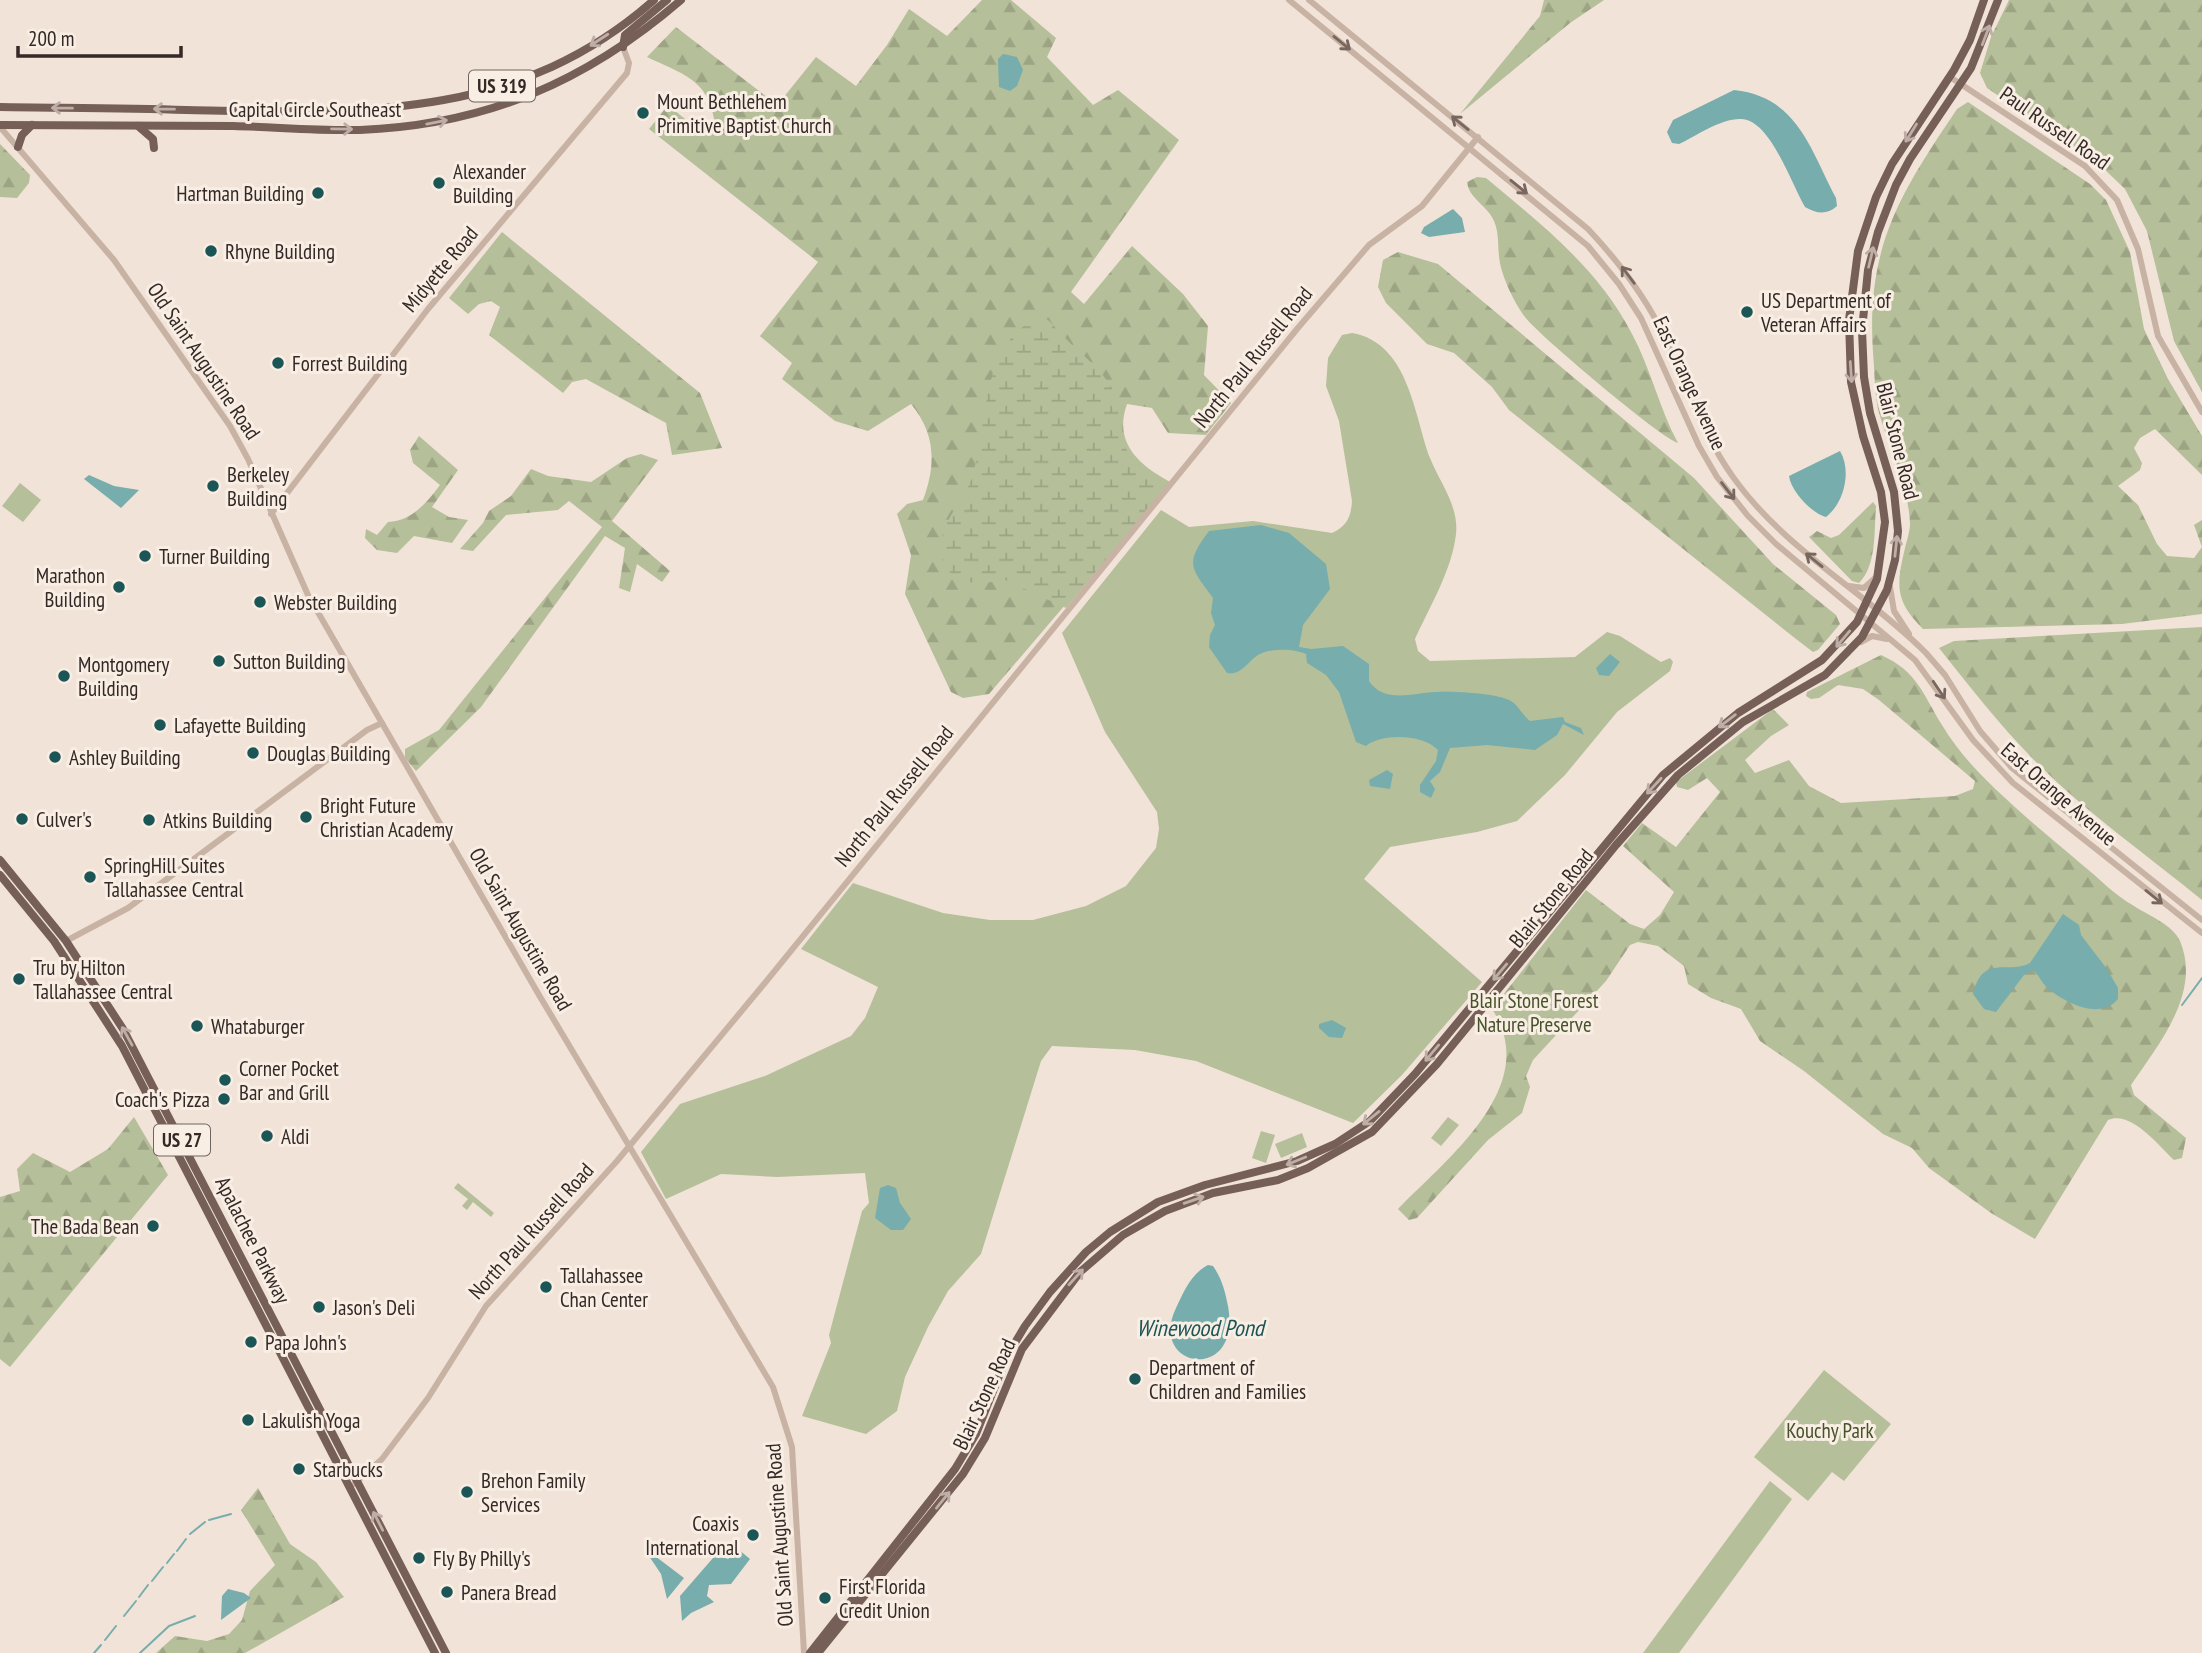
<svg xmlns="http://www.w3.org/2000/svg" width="2202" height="1653" font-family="'PT Sans Narrow',sans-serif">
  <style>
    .green { fill: #b5bf99 }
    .forest { fill: url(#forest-firs) }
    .wetland { fill: url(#wetland-marsh) }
    .water { fill: #77adac }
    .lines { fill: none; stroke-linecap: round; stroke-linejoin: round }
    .stream { stroke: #77adac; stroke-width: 2 }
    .minor { stroke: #c8b2a4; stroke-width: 6 }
    .major { stroke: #765f57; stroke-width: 8 }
    .oneway { stroke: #beaea5 }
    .oneway2 { stroke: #77675f }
    .poi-dot { fill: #1c5555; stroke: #f9eee4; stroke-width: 2.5 }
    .labels { text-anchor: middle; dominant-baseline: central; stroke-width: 6; stroke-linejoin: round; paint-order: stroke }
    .shield { fill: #f9eee4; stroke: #6f645f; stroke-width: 2 }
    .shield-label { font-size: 19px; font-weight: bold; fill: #342926 }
    .poi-label { font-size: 21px; fill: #342926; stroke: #f9eee4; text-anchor: start }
    .street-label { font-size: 21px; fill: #342926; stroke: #f9eee4 }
    .park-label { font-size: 21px; fill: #46522a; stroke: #f9eee4 }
    .water-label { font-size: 23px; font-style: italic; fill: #1c5555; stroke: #f9eee4 }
  </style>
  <defs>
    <pattern id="forest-firs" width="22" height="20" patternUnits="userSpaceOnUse" patternTransform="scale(1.75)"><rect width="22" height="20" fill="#b5bf99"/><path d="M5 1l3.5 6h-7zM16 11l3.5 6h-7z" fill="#9ca484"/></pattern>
    <pattern id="wetland-marsh" width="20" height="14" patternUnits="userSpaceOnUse" patternTransform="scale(1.75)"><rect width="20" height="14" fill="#b5bf99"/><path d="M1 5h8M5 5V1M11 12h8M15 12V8" fill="none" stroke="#9ca484"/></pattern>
  </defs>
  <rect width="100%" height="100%" fill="#f1e3d8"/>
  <g class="green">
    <path d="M 1352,333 C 1409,343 1414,415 1430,458 C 1440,483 1459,506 1456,534 C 1452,570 1430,606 1415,639 L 1418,651 L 1430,661 L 1575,657 L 1607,632 L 1620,636 L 1661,662 L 1670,658 L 1673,662 L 1670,671 L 1617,712 L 1565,775 L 1517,821 L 1477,832 L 1390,847 L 1364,879 L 1482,982 L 1402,1075 L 1353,1123 L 1196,1061 L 1135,1050 L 1052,1046 L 1041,1061 L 981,1254 L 948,1291 L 928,1327 L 905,1377 L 897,1411 L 866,1434 L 802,1416 L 831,1343 L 829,1335 L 862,1211 L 869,1203 L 865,1173 L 777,1177 L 721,1174 L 666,1199 L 641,1152 L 680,1104 L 765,1076 L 851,1036 L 865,1018 L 878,987 L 801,949 L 853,883 L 943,913 L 990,920 L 1033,920 L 1086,906 L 1126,886 L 1156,848 L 1159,829 L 1157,812 L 1105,732 L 1062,633 L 1161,510 L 1189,527 L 1253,521 L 1332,533 C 1347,526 1351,517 1352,501 L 1339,421 L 1326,386 L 1328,358 L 1342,335 Z"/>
    <polygon points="20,483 41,500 23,522 2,506"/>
    <polygon points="1448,1117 1459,1125 1441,1146 1431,1138"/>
    <polygon points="1261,1131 1275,1135 1266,1163 1252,1158"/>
    <polygon points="1302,1133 1307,1147 1281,1158 1275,1144"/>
    <polygon points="458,1183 494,1213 491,1217 473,1202 467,1210 462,1206 468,1199 454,1188"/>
    <polygon points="1824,1370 1891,1424 1844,1481 1832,1472 1808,1501 1754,1457"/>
    <polygon points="1770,1481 1792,1499 1679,1653 1643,1653"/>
  </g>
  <g class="forest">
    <path d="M 982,0 L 1011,0 L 1056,38 L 1047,57 L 1093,105 L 1118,90 L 1179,140 L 1071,292 L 1084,304 L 1132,246 L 1183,294 L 1208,326 L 1204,375 L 1231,403 L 1206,435 L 1168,433 L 1152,408 L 1127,404 C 1113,443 1139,465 1170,482 L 989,694 L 963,698 L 951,692 L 905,594 L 911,555 L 897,514 L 907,504 L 923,500 C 936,465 936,434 911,404 L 868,431 L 835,421 L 782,379 L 792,363 L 760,336 L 818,262 L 649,129 L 668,105 L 696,128 L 705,128 L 714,119 C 708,79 680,73 647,57 L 676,27 L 767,97 L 783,98 L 816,57 L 856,86 L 887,45 L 909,9 L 947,36 Z"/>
    <polygon points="1544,0 1604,0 1570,23 1460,114 1540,16"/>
    <polygon points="2009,0 2202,0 2202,392 2174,341 2147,231 2125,189 2100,165 1987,88 1980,73 1991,37"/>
    <path d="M 1968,102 L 2090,184 L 2106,200 L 2130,252 L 2144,329 L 2168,379 L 2202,436 L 2202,475 L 2155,429 L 2140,438 L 2134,448 L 2142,463 L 2140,470 L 2118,486 L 2138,505 L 2157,544 L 2167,556 L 2194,558 L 2202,547 L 2194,525 L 2202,520 L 2202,614 L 2122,624 L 1923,629 C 1895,601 1896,586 1905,548 C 1907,540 1910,531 1910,523 C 1908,484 1890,452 1880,416 C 1874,397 1875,373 1873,353 C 1866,246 1900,194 1957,109 Z"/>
    <polygon points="0,144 30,175 29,183 17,198 0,197"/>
    <path d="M 1477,177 L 1486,178 C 1542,225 1598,268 1632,334 C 1651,369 1659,408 1678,443 C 1662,439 1536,333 1525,317 C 1515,304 1503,279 1500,263 C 1497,248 1500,235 1494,221 C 1488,206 1469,199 1467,182 Z"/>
    <polygon points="502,232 700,393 722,448 672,455 666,423 586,379 572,382 563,393 489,335 500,307 491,301 479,304 468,314 449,298"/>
    <polygon points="1398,252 1438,264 1694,478 1773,564 1836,615 1840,624 1818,650 1813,652 1796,639 1509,410 1492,387 1454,353 1427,344 1386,303 1378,287 1383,260"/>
    <path d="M 419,436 L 458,470 L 432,507 L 449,517 L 468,520 L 452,543 L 414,536 L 397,553 L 377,550 L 365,538 L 366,529 L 377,535 L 388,522 C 411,521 426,504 440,485 L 413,463 L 410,450 Z"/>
    <polygon points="641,454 658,460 612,521 670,571 662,582 637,564 630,592 619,588 625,548 605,536 481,707 416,771 405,758 405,749 439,730 602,527 569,501 558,510 506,515 473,551 460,549 483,523 489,511 511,496 531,469 548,476 591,482 627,458"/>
    <path d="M 1873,502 L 1876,506 C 1874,530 1877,565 1859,583 L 1852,581 L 1809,537 L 1817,531 L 1831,538 L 1839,535 Z"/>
    <path d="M 2202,627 L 2202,900 C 2147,855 2087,813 2037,763 C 2001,727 1970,687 1939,648 L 1954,641 Z"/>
    <path d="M 1881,655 C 1918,672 1922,693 1942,725 C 1958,752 1981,776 2004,797 C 2028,820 2055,841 2080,863 C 2098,877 2114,895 2134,906 C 2148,915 2173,925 2180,941 C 2202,993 2158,1045 2131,1085 L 2134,1095 L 2186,1138 L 2182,1158 L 2174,1160 C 2158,1145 2131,1110 2108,1120 L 2035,1239 L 1991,1213 L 1929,1168 L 1912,1148 L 1883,1134 L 1804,1071 L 1760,1041 L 1741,1009 L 1711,998 L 1688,984 L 1684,966 L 1658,946 L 1638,942 L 1630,945 L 1606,981 L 1533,1060 L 1526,1076 L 1530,1087 L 1522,1113 L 1488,1140 L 1417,1218 L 1409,1220 L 1398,1209 C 1446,1159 1543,1086 1492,1009 L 1586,890 L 1630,924 L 1644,929 L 1660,915 L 1674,892 L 1623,846 L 1642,823 L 1676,847 L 1720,792 L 1707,778 L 1688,790 L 1677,787 L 1676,782 L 1773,709 L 1789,725 L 1771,736 L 1745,760 L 1755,773 L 1789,760 L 1809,786 L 1841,803 L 1955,796 L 1973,789 L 1975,781 L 1879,700 L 1863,689 L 1838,685 L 1819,698 L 1811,699 L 1806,696 L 1807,692 Z"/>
    <polygon points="134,1117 168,1175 10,1367 0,1359 0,1197 20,1191 17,1169 33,1153 70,1172 108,1149"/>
    <polygon points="258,1488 290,1544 316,1562 344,1597 245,1653 156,1653 175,1636 207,1641 229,1634 242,1620 250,1591 275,1565 241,1510"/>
  </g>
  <path class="wetland" d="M 1041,316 C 1052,321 1056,329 1064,337 C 1085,358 1108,373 1119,403 C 1125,419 1119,435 1127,451 C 1135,467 1153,476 1168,485 L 1066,608 L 1003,579 C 971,590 934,579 942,537 C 946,517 964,499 971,480 C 991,424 976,345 1041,316 Z"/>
  <g class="water">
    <polygon points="1003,54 1017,57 1023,70 1017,86 1010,91 999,87 998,59"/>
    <path d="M 1734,90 C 1798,97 1810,149 1836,198 L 1837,206 C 1827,215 1817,214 1805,207 C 1791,184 1770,118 1740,119 C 1720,119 1696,136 1679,144 L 1672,143 L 1667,132 L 1673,120 Z"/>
    <polygon points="1453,209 1462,218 1465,232 1429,237 1421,233 1424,227"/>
    <path d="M 1840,451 C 1852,471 1844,503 1826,517 C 1811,513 1791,491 1789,476 Z"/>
    <polygon points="89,475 114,486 139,490 121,508 84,479"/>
    <path d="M 1261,525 L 1289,533 L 1326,564 L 1330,589 L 1303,625 L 1299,647 L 1311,649 L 1343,646 L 1369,664 L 1369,681 C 1384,704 1413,693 1435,692 C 1452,691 1497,693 1511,701 C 1519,706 1523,716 1530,721 L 1563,717 L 1565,722 L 1581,728 L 1584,735 L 1563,724 L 1557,735 L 1535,750 L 1487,745 L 1450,748 L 1440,772 L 1430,781 L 1435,789 L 1431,798 L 1420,792 L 1420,785 L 1436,761 L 1438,750 C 1423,734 1382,733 1366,746 L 1356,742 L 1339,692 L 1326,675 L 1307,663 L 1306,654 C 1294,649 1272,648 1260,654 C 1248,660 1242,676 1227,673 L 1209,647 L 1210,635 L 1215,625 L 1211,613 L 1213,598 C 1191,568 1184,564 1209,531 Z"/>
    <polygon points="1610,654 1620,662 1609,676 1599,675 1596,668"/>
    <polygon points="1387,770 1393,774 1390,789 1370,786 1369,780"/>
    <path d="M 2063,914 L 2079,925 L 2081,935 L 2107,969 L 2118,988 L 2118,999 C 2100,1020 2069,1004 2051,991 C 2043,986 2040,976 2033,970 L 2024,975 L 1996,1012 L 1984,1009 L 1973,994 C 1983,953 2008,975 2030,963 Z"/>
    <polygon points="1332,1020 1346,1028 1342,1038 1329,1037 1319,1028 1319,1024"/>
    <polygon points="888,1185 896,1188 900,1203 911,1219 903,1230 891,1230 875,1218 880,1188"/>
    <path d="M 1208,1265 L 1213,1266 C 1222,1279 1225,1291 1228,1306 C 1242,1384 1147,1369 1176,1308 C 1184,1291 1191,1274 1208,1265 Z"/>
    <polygon points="738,1549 750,1559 731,1584 709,1585 707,1596 714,1602 691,1613 682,1621 680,1596 713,1558 718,1555 728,1559"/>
    <polygon points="651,1553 684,1578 667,1599 661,1574 649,1556"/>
    <polygon points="228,1589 244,1593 251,1598 221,1620 222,1596"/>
  </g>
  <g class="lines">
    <g class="stream">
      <polyline points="2182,1005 2202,978"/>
      <polyline points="209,1520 231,1514"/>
      <polyline points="190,1534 205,1522"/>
      <polyline points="177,1551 186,1539"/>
      <polyline points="167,1563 174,1554"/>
      <polyline points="152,1581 163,1567"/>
      <polyline points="139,1597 148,1585"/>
      <polyline points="124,1616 136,1601"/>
      <polyline points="105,1640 116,1626"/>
      <polyline points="94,1653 101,1645"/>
      <polyline points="140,1653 169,1626 195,1616"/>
    </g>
    <g class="minor">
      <polyline points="1289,0 1588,246 1619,284 1641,318 1699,446 1717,477 1748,516 1776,544 1915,660 1973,740 2013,783 2202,933"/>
      <path d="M 1309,0 L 1588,229 C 1619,262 1646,297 1665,338 C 1688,385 1702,434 1733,477 C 1784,549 1864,591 1926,653 L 1945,675 L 1980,731 L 2012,768 L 2202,920"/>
      <polyline points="1950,77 2085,166 2117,200 2138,249 2158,336 2202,412"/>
      <polyline points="0,127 114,260 230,426 248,459 308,595 539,995 773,1387 792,1447 804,1653"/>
      <polyline points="271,514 428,309 627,73 629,63 623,47"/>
      <polyline points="1849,586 1864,588 1875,578"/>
      <polyline points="1890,587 1894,611 1909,634"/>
      <polyline points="1861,642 1872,636 1887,639"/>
      <polyline points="66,941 128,908 367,730 382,723"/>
      <polyline points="354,1484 382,1459 428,1398 486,1306 617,1161 764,984 1297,329 1369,245 1422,206 1478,137"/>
    </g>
    <g class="major">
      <polyline points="623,47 625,35 667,0"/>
      <path d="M 0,107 C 62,108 124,108 186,110 C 358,113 516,122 654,0"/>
      <path d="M 0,125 C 78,125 155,126 233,126 C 275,127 317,131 360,130 C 486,125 586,82 681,0"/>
      <polyline points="138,126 153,139 154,148"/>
      <polyline points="18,147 22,135 32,125"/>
      <polyline points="0,860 66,941 123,1029 446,1653"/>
      <polyline points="0,875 54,941 122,1046 435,1653"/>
      <polyline points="810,1653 955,1469 976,1434 1007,1356 1025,1326 1050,1292 1086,1252 1110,1232 1158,1202 1205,1185 1297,1161 1335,1144 1370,1121 1415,1074 1663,775 1738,713 1822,660 1857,622 1877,579 1885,522 1881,492 1863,436 1851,382 1849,320 1858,251 1876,197 1892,164 1954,70 1970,40 1984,0"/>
      <polyline points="818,1653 963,1474 985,1438 1022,1349 1080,1272 1123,1235 1165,1211 1213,1193 1278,1180 1308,1168 1372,1132 1437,1064 1616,845 1678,775 1743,722 1825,675 1862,637 1887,590 1895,560 1898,531 1894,492 1870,413 1864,377 1862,330 1868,270 1878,232 1896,185 1910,159 1971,68 1998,0"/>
    </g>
  </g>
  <defs><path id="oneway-shaft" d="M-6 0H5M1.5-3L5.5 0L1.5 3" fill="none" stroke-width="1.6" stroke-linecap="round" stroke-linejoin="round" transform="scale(1.75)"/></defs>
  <g class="oneway">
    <use href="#oneway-shaft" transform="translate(1986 35) rotate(-69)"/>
    <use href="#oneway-shaft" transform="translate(599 40) rotate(147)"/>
    <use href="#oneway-shaft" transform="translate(62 108) rotate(-179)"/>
    <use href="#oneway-shaft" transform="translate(164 109) rotate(-179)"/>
    <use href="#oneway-shaft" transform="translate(437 122) rotate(-11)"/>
    <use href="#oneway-shaft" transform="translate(342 129) rotate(1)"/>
    <use href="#oneway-shaft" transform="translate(1911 133) rotate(122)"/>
    <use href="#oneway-shaft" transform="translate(1871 257) rotate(-77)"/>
    <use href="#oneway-shaft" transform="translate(1851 372) rotate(86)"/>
    <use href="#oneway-shaft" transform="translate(1896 546) rotate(-84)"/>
    <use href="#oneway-shaft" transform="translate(1843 639) rotate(130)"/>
    <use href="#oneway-shaft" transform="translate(1727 721) rotate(143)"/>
    <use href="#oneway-shaft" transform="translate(1654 786) rotate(133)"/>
    <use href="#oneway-shaft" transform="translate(1500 972) rotate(130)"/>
    <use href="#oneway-shaft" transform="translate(127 1036) rotate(-119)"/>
    <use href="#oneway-shaft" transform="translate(1432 1053) rotate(130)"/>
    <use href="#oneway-shaft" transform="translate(1371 1118) rotate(141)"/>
    <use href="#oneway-shaft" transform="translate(1296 1161) rotate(158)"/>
    <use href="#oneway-shaft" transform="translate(1194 1200) rotate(-19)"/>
    <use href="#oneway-shaft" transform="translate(1076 1277) rotate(-48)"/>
    <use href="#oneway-shaft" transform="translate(943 1500) rotate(-51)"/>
    <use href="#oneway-shaft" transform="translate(378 1521) rotate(-117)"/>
  </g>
  <g class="oneway2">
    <use href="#oneway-shaft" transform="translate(1342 43) rotate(39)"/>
    <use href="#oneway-shaft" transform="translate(1460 123) rotate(-141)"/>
    <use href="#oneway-shaft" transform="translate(1519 187) rotate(39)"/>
    <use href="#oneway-shaft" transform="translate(1628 275) rotate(-127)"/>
    <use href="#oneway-shaft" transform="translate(1728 491) rotate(52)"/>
    <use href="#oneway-shaft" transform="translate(1814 560) rotate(-141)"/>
    <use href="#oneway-shaft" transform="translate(1939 690) rotate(56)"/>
    <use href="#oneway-shaft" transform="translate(2154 897) rotate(39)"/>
  </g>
  <g class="poi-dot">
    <circle cx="643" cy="113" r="7"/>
    <circle cx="439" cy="183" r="7"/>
    <circle cx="318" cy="193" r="7"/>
    <circle cx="211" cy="251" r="7"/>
    <circle cx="1747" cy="312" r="7"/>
    <circle cx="278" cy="363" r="7"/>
    <circle cx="213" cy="486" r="7"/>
    <circle cx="145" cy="556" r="7"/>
    <circle cx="119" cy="587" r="7"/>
    <circle cx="260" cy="602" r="7"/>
    <circle cx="219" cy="661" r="7"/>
    <circle cx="64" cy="676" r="7"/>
    <circle cx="160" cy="725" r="7"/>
    <circle cx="253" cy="753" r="7"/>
    <circle cx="55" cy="757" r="7"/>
    <circle cx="306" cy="817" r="7"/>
    <circle cx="22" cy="819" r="7"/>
    <circle cx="149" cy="820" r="7"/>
    <circle cx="90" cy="877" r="7"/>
    <circle cx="19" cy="979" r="7"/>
    <circle cx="197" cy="1026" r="7"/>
    <circle cx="225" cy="1080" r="7"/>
    <circle cx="224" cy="1099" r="7"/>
    <circle cx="267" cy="1136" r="7"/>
    <circle cx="153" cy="1226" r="7"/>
    <circle cx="546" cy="1287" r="7"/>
    <circle cx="319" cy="1307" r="7"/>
    <circle cx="251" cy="1342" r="7"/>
    <circle cx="1135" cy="1379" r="7"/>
    <circle cx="248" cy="1420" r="7"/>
    <circle cx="299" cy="1469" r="7"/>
    <circle cx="467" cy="1492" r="7"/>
    <circle cx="753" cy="1535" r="7"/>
    <circle cx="419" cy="1558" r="7"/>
    <circle cx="447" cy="1592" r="7"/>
    <circle cx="825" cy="1598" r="7"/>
  </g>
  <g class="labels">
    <g class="shield">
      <rect x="469" y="70.5" width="66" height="31" rx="5"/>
      <rect x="154" y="1124.5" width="56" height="31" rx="5"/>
    </g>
    <g class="shield-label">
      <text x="502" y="86">US 319</text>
      <text x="182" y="1140">US 27</text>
    </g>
    <g class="poi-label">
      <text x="657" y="101">Mount Bethlehem<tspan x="657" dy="24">Primitive Baptist Church</tspan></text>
      <text x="453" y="171">Alexander<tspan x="453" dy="24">Building</tspan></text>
      <text x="304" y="193" text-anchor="end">Hartman Building</text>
      <text x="225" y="251">Rhyne Building</text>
      <text x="1761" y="300">US Department of<tspan x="1761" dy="24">Veteran Affairs</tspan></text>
      <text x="292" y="363">Forrest Building</text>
      <text x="227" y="474">Berkeley<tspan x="227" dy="24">Building</tspan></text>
      <text x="159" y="556">Turner Building</text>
      <text x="105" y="575" text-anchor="end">Marathon<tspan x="105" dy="24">Building</tspan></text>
      <text x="274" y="602">Webster Building</text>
      <text x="233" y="661">Sutton Building</text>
      <text x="78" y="664">Montgomery<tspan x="78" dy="24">Building</tspan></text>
      <text x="174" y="725">Lafayette Building</text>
      <text x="267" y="753">Douglas Building</text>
      <text x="69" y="757">Ashley Building</text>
      <text x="320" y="805">Bright Future<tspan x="320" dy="24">Christian Academy</tspan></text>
      <text x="36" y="819">Culver's</text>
      <text x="163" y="820">Atkins Building</text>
      <text x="104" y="865">SpringHill Suites<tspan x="104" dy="24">Tallahassee Central</tspan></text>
      <text x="33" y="967">Tru by Hilton<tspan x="33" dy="24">Tallahassee Central</tspan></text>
      <text x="211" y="1026">Whataburger</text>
      <text x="239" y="1068">Corner Pocket<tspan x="239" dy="24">Bar and Grill</tspan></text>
      <text x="210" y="1099" text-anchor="end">Coach's Pizza</text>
      <text x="281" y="1136">Aldi</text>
      <text x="139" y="1226" text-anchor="end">The Bada Bean</text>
      <text x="560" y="1275">Tallahassee<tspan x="560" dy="24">Chan Center</tspan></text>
      <text x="333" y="1307">Jason's Deli</text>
      <text x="265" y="1342">Papa John's</text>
      <text x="1149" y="1367">Department of<tspan x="1149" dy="24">Children and Families</tspan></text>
      <text x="262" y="1420">Lakulish Yoga</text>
      <text x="313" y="1469">Starbucks</text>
      <text x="481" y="1480">Brehon Family<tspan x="481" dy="24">Services</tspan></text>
      <text x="739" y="1523" text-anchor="end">Coaxis<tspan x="739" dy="24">International</tspan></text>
      <text x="433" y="1558">Fly By Philly's</text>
      <text x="839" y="1586">First Florida<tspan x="839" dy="24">Credit Union</tspan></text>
      <text x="461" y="1592">Panera Bread</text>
    </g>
    <g class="street-label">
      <text x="315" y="109">Capital Circle Southeast</text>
      <text transform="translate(2055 128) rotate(35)">Paul Russell Road</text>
      <text transform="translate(440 269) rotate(-50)">Midyette Road</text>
      <text transform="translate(1253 357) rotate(-51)">North Paul Russell Road</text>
      <text transform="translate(204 361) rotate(56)">Old Saint Augustine Road</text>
      <text transform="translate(1690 383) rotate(65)">East Orange Avenue</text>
      <text transform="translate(1898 441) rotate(76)">Blair Stone Road</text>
      <text transform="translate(2059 794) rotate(41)">East Orange Avenue</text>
      <text transform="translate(894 796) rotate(-51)">North Paul Russell Road</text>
      <text transform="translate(1551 898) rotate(-51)">Blair Stone Road</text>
      <text transform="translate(521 929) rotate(60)">Old Saint Augustine Road</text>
      <text transform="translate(531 1231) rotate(-48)">North Paul Russell Road</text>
      <text transform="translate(253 1240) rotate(63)">Apalachee Parkway</text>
      <text transform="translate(984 1394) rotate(-65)">Blair Stone Road</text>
      <text transform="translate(779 1535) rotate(-94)">Old Saint Augustine Road</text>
    </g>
    <g class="park-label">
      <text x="1534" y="1000">Blair Stone Forest<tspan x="1534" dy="24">Nature Preserve</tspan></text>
      <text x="1830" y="1430">Kouchy Park</text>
    </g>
    <g class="water-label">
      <text x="1200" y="1327">Winewood Pond</text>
    </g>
  </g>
  <path d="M18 46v10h163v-10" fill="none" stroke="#342926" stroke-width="3.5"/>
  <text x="28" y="46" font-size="21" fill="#342926" stroke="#f9eee4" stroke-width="5" paint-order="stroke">200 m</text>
</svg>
